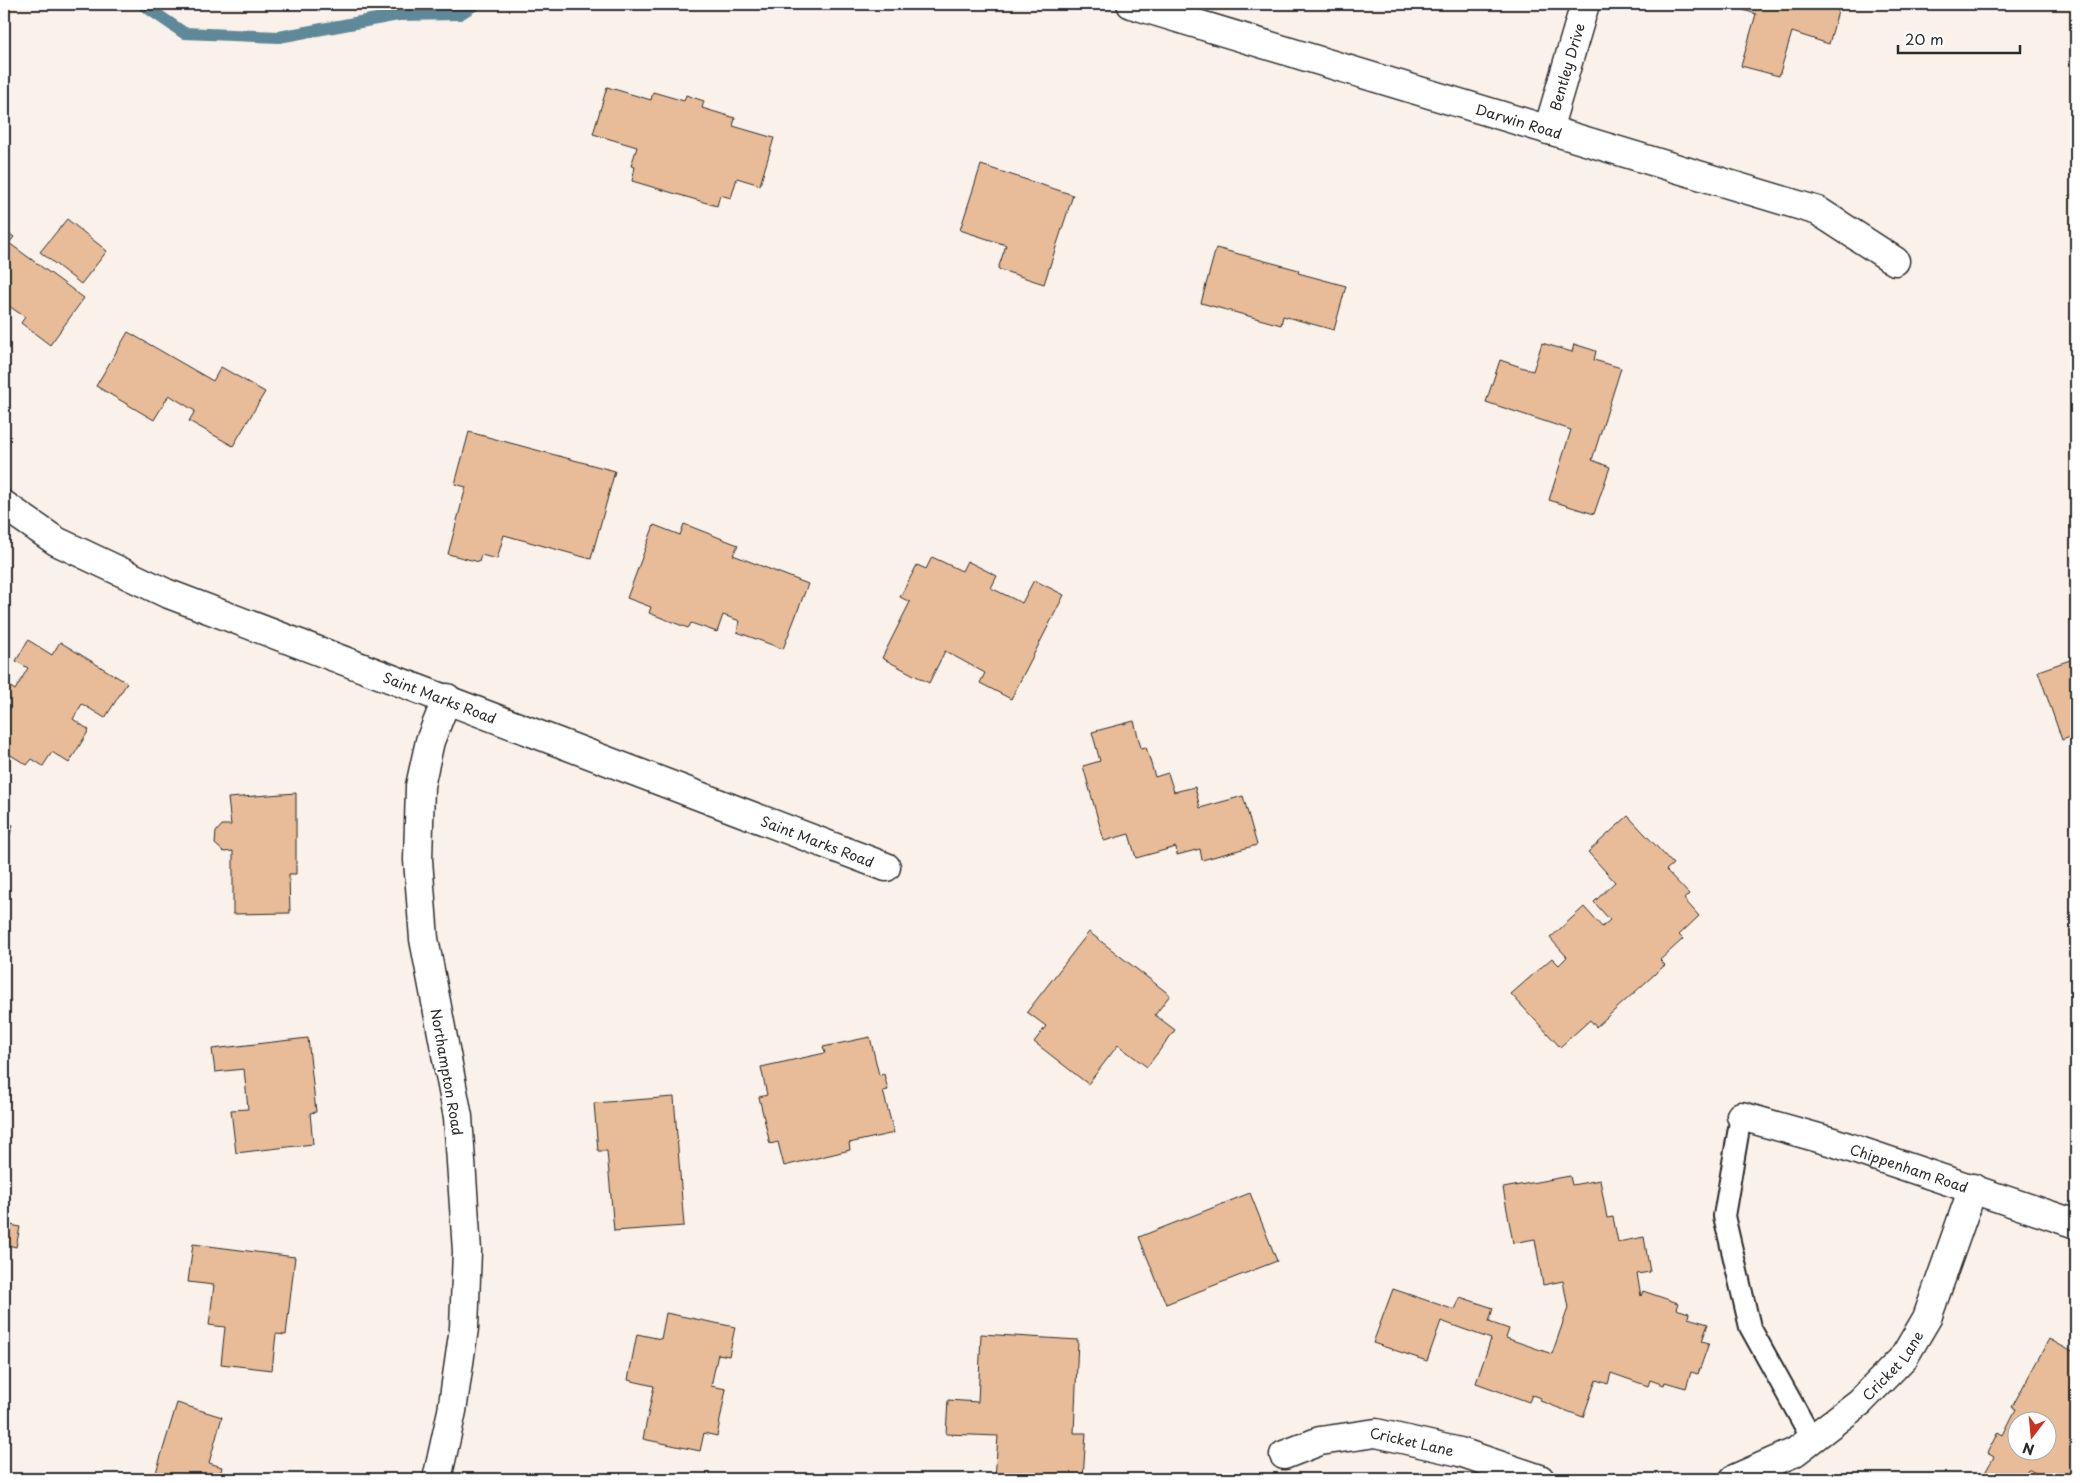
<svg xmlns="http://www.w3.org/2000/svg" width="2080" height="1483" font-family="'Playpen Sans',sans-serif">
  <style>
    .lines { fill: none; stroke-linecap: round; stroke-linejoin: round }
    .stream { stroke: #5f8999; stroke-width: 12 }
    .building { fill: #e8bc98; stroke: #2b2b2b; fill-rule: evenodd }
    .service-casing { stroke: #2b2b2b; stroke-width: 24 }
    .minor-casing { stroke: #2b2b2b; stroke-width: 31 }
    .service { stroke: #fff; stroke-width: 20 }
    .minor { stroke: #fff; stroke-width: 28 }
    .labels { text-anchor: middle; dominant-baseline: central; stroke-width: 4; stroke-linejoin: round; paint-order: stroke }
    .street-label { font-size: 14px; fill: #2b2b2b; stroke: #fff }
  </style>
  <rect width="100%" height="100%" fill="#faf2ea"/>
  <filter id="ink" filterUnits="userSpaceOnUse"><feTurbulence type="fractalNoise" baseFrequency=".02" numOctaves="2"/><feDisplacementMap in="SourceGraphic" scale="10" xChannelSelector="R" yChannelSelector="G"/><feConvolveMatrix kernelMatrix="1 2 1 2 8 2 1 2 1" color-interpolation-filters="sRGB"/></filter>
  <g filter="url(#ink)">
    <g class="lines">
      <polyline class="stream" points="142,4 184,33 279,37 398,15 460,14 476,4"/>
    </g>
    <g class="building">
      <polygon points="1738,4 1840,4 1829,44 1792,32 1779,76 1741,66 1756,14 1737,8"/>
      <polygon points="607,87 651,100 653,92 684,101 686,95 704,101 702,108 735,118 733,126 774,138 760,185 737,178 731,198 720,195 717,206 632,181 635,167 631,166 637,147 593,134"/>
      <polygon points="981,165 1073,195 1044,284 998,269 1006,245 960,230"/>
      <polygon points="67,219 107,251 81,284 40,252"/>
      <polygon points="4,230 14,237 9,243 84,298 50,345 21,323 25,317 6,304 4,307"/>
      <polygon points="1216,248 1299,270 1298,273 1346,286 1334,330 1283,316 1281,325 1201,303"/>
      <polygon points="128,332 213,381 221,367 265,392 233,446 189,421 195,411 169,395 154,420 96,386"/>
      <polygon points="1542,343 1572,352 1574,344 1596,351 1594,360 1621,368 1592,460 1610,467 1594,514 1549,500 1571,430 1486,402 1500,360 1533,371"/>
      <polygon points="469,432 615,471 591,559 504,535 497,559 481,555 479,562 448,554 466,487 455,484"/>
      <polygon points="684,524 738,545 733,555 808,584 783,649 737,632 740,621 723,615 717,632 691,623 688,628 649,613 651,607 627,598 654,525 680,535"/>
      <polygon points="932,557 962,571 967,561 997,576 991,588 1022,603 1034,580 1064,595 1011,699 980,683 985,673 945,651 929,683 882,658 910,602 900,597 917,565 926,569"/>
      <polygon points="28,640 52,655 60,642 127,683 105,718 82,704 73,719 89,730 69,763 52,752 43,766 32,759 27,765 4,751 4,688 6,684 15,690 28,668 16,661"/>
      <polygon points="2076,658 2076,735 2062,740 2038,671"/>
      <polygon points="1134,721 1141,748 1146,747 1155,777 1168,773 1174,792 1195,787 1200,808 1243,796 1257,845 1202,860 1200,849 1177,855 1176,847 1136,858 1129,834 1104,841 1083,766 1100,761 1092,732"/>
      <polygon points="296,793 296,874 289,874 290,913 233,914 233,851 224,852 215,844 216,832 222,825 231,825 228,798"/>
      <polygon points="1628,816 1673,864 1666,870 1689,894 1684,899 1699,916 1679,935 1683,939 1660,960 1665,965 1596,1027 1590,1020 1560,1047 1511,994 1552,958 1559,965 1567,957 1550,938 1584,907 1602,927 1610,920 1594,902 1615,882 1588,852"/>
      <polygon points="4,822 13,825 4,853"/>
      <polygon points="1089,932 1170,995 1155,1015 1175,1030 1147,1067 1118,1045 1088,1084 1034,1042 1046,1026 1027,1012"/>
      <polygon points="870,1037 879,1075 884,1074 888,1090 883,1091 894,1133 849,1143 850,1150 784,1166 778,1142 770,1144 759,1097 767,1095 761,1067 825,1053 823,1047"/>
      <polygon points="308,1038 316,1112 310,1113 313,1144 236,1153 231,1110 248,1109 244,1069 215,1072 212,1049"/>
      <polygon points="674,1097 684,1226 614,1231 607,1151 598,1151 594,1103"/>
      <polygon points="1570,1176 1572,1185 1600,1180 1607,1218 1613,1217 1618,1242 1644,1237 1650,1272 1637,1274 1641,1296 1643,1291 1678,1303 1676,1309 1689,1313 1688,1318 1708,1324 1702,1341 1709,1343 1698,1374 1691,1372 1686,1388 1665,1382 1664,1385 1650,1380 1648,1386 1611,1373 1608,1384 1596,1380 1583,1417 1540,1401 1541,1398 1532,1395 1529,1402 1476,1383 1491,1339 1441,1321 1427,1361 1373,1343 1393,1289 1455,1310 1460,1297 1493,1308 1489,1322 1509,1329 1506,1338 1552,1354 1568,1308 1563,1281 1543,1285 1535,1239 1513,1243 1503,1188"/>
      <polygon points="1250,1193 1277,1261 1166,1304 1139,1237"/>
      <polygon points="7,1224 20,1227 16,1247 4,1244"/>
      <polygon points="193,1244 295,1257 286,1335 276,1334 272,1370 221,1364 225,1327 209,1325 214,1285 188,1282"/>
      <polygon points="666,1313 735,1327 729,1356 718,1354 711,1386 726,1389 717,1436 704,1433 700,1451 643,1439 654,1386 628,1380 637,1334 661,1339"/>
      <polygon points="981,1334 1078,1340 1074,1433 1086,1433 1083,1479 995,1479 998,1436 946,1434 948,1400 978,1402"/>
      <path d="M 2049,1339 L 2076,1354 L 2076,1479 L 2058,1472 L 2054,1479 L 2046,1479 L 2028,1469 L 2023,1479 L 1990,1479 L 1983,1476 L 1994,1457 L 1987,1453 L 1998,1432 L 2003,1435 L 2016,1409 L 2012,1407 ZM 2018,1420 L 2048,1420 L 2048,1450 L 2018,1450 Z"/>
      <polygon points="177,1403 222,1417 209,1463 222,1467 219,1479 154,1479"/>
    </g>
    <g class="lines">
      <defs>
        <polyline id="service" points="1741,1116 1724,1216 1750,1327 1812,1439"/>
        <g id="minor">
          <path id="s1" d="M 1131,4 L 1818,211 L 1895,261"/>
          <path id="s2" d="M 1548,130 L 1585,4"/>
          <path id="s3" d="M 4,505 L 56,541 L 166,593 L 886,867"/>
          <path id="s4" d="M 1741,1116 L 1833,1142 L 2076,1224"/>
          <path id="s5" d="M 1284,1455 L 1320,1441 L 1376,1433 L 1460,1452 L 1540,1479"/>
          <polyline points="437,1479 452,1411 464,1328 467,1251 458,1117 424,939 418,860 420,786 430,741 447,698"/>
          <path id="s6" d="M 1734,1479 L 1795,1452 L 1860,1402 L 1904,1357 L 1927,1318 L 1973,1188"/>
        </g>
      </defs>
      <use href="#service" class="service-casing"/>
      <use href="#minor" class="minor-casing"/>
      <use href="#service" class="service"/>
      <use href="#minor" class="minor"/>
    </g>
  </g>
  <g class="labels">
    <g class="street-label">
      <text stroke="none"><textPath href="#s2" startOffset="66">Bentley Drive</textPath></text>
      <text stroke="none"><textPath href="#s1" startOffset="405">Darwin Road</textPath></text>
      <text stroke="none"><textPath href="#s3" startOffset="478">Saint Marks Road</textPath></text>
      <text stroke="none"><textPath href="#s3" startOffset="882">Saint Marks Road</textPath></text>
      <text transform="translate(447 1072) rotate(80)">Northampton Road</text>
      <text stroke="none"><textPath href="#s4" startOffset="176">Chippenham Road</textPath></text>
      <text stroke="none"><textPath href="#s6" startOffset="198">Cricket Lane</textPath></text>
      <text stroke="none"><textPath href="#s5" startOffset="132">Cricket Lane</textPath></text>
    </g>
  </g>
  <rect width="2080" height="1483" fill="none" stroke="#fff" stroke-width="20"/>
  <rect x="10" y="10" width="2060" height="1463" fill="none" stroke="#2b2b2b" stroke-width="2" filter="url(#ink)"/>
  <g transform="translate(2032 1436) rotate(196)"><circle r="24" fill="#ffffff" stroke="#aaaaaa"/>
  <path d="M0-4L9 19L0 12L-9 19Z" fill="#c8321e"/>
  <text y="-8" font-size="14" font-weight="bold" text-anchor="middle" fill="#2b2b2b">N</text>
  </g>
  <path d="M1898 45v8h122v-8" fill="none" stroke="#2b2b2b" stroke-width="2.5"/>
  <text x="1905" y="45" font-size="15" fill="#2b2b2b" stroke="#ffffff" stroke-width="4" paint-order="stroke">20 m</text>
</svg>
